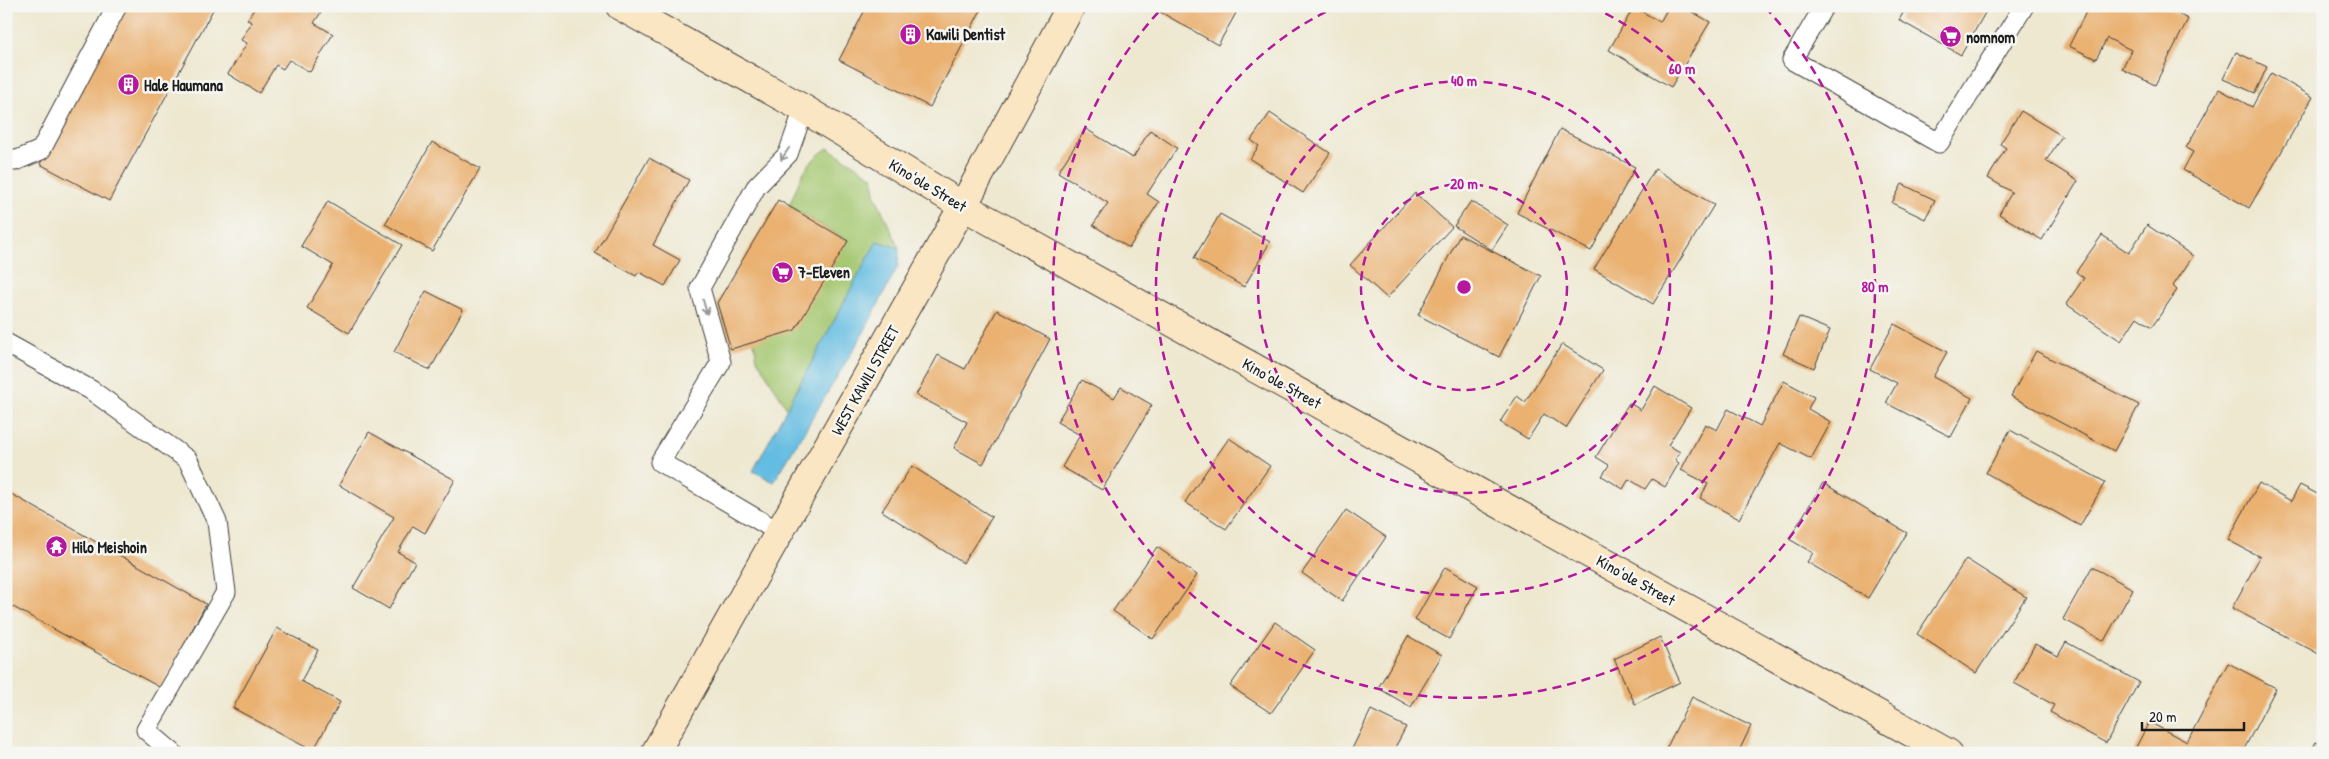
<svg xmlns="http://www.w3.org/2000/svg" width="2329" height="759" font-family="'Patrick Hand',sans-serif">
  <style>
    .green { fill: #a5c871; stroke: #607246 }
    .water { fill: #64bce1; stroke: #406c7e }
    .building { fill: #eab171 }
    .lines { fill: none; stroke-linecap: round; stroke-linejoin: round }
    .lane-casing { stroke: #3c3b37; stroke-width: 21 }
    .secondary-casing { stroke: #3c3b37; stroke-width: 30 }
    .lane { stroke: #fff; stroke-width: 19 }
    .secondary { stroke: #fbe6c4; stroke-width: 28 }
    .oneway { stroke: #999 }
    .ring { fill: none; stroke: #b5179e; stroke-width: 2.5; stroke-dasharray: 9 6 }
    .labels { text-anchor: middle; dominant-baseline: central; stroke-width: 5; stroke-linejoin: round; paint-order: stroke }
    .poi-label { font-size: 16px; font-weight: bold; fill: #1c1c1c; stroke: #f6f6f2; text-anchor: start }
    .street-label { font-size: 16px; fill: #1c1c1c; stroke: #f6f6f2 }
    .centre { fill: #b5179e; stroke: #f6f6f2; stroke-width: 2.5 }
    .ring-label { font-size: 15px; text-anchor: middle; font-weight: bold; fill: #b5179e; stroke: #f6f6f2; stroke-width: 5; stroke-linejoin: round; paint-order: stroke }
  </style>
  <rect width="100%" height="100%" fill="#f6f6f2"/>
  <filter id="ink" filterUnits="userSpaceOnUse"><feTurbulence type="fractalNoise" baseFrequency=".02" numOctaves="2"/><feDisplacementMap in="SourceGraphic" scale="10" xChannelSelector="R" yChannelSelector="G"/><feConvolveMatrix kernelMatrix="1 2 1 2 8 2 1 2 1" color-interpolation-filters="sRGB"/></filter>
  <filter id="wash" filterUnits="userSpaceOnUse"><feTurbulence type="fractalNoise" baseFrequency=".0096" numOctaves="4" result="noise"/><feDisplacementMap in="SourceGraphic" scale="20" xChannelSelector="R" yChannelSelector="G"/><feGaussianBlur stdDeviation="1.12" result="paint"/><feColorMatrix in="noise" values="0 0 0 0 0 0 0 0 0 0 0 0 0 0 0 0 0 1.4 0 .05"/><feComposite in="paint" operator="in"/></filter>
  <g filter="url(#wash)">
    <rect width="100%" height="100%" fill="#eee8d0"/>
    <path class="green" d="M 828,148 L 872,176 L 876,197 L 899,248 L 877,241 L 787,408 L 757,359 L 754,342 L 848,241 L 789,206 C 800,180 803,164 828,148 Z"/>
    <polygon class="water" points="877,241 899,248 898,266 864,332 774,482 753,471"/>
    <g id="blocks">
      <g class="building">
        <polygon points="126,6 215,6 109,201 40,164"/>
        <polygon points="256,6 325,6 314,23 333,34 310,72 289,60 283,69 276,65 259,93 228,74 247,43 241,40 252,22 247,20"/>
        <polygon points="867,6 978,6 982,8 930,107 839,60"/>
        <polygon points="1150,6 1240,6 1218,45"/>
        <polygon points="1669,6 1682,6 1710,22 1671,87 1609,50 1634,7 1660,22"/>
        <polygon points="1907,6 1989,6 1961,55 1899,20"/>
        <polygon points="2089,6 2161,6 2188,19 2155,85 2122,69 2131,50 2107,38 2096,59 2069,46"/>
        <polygon points="2236,52 2267,67 2255,93 2223,79"/>
        <polygon points="2271,73 2313,97 2249,208 2183,170 2193,152 2186,148 2219,89 2252,107"/>
        <polygon points="2021,111 2062,136 2046,161 2078,181 2042,240 1999,214 2012,192 1988,178 2006,148 2000,144"/>
        <polygon points="1270,113 1330,153 1303,193 1250,159 1259,146 1251,140"/>
        <polygon points="1086,129 1133,158 1150,130 1177,148 1147,194 1159,202 1129,248 1093,225 1108,203 1058,172"/>
        <polygon points="1560,129 1635,167 1591,251 1517,213"/>
        <polygon points="432,142 480,169 432,251 385,224"/>
        <polygon points="649,158 689,180 653,245 680,260 665,286 639,272 636,276 595,253"/>
        <polygon points="1655,169 1714,205 1653,304 1594,269"/>
        <polygon points="1902,184 1935,200 1925,219 1892,203"/>
        <polygon points="1415,193 1452,227 1387,298 1350,265"/>
        <polygon points="778,200 848,241 795,330 731,349 717,303"/>
        <polygon points="328,201 402,245 349,333 307,308 333,265 301,246"/>
        <polygon points="1471,201 1508,225 1492,250 1454,226"/>
        <polygon points="1220,214 1270,242 1244,287 1194,258"/>
        <polygon points="2147,225 2193,256 2173,286 2177,290 2152,327 2137,317 2121,341 2066,304 2084,278 2076,272 2102,235 2129,253"/>
        <polygon points="1460,235 1541,276 1499,357 1418,315"/>
        <polygon points="426,291 463,310 430,370 394,352"/>
        <polygon points="997,310 1050,339 983,464 954,448 967,422 916,395 938,355 965,369"/>
        <polygon points="1799,317 1830,330 1814,368 1783,354"/>
        <polygon points="1894,324 1947,352 1933,377 1972,398 1951,437 1886,403 1897,383 1870,369"/>
        <polygon points="1562,344 1603,370 1566,428 1544,414 1528,439 1500,422 1517,396 1525,402"/>
        <polygon points="2036,351 2139,405 2114,451 2011,396"/>
        <polygon points="1082,380 1114,398 1121,387 1152,405 1102,490 1062,467 1080,435 1057,422"/>
        <polygon points="1784,381 1814,397 1808,409 1831,422 1811,459 1780,443 1739,519 1700,498 1708,484 1681,470 1705,424 1717,430 1728,409 1760,426"/>
        <polygon points="1655,386 1691,408 1668,445 1680,452 1675,460 1679,463 1665,487 1652,479 1645,489 1629,479 1623,489 1602,476 1609,465 1596,457 1629,403 1641,410"/>
        <polygon points="2010,430 2105,482 2080,526 1986,473"/>
        <polygon points="369,432 455,480 425,533 413,526 398,552 415,562 389,609 353,588 394,517 339,485"/>
        <polygon points="1229,438 1270,466 1226,529 1185,502"/>
        <polygon points="912,466 992,517 963,563 882,511"/>
        <polygon points="1823,483 1907,533 1868,598 1807,562 1813,553 1789,539"/>
        <polygon points="2259,483 2291,501 2300,485 2323,497 2323,647 2319,654 2232,608 2260,557 2228,540"/>
        <polygon points="6,491 206,604 161,688 6,603"/>
        <polygon points="1346,510 1386,537 1342,601 1302,573"/>
        <polygon points="1157,547 1197,575 1153,639 1113,611"/>
        <polygon points="1966,559 2026,597 1976,673 1917,634"/>
        <polygon points="1445,567 1478,586 1449,639 1415,620"/>
        <polygon points="2092,567 2133,589 2104,641 2063,619"/>
        <polygon points="1275,622 1315,650 1271,713 1230,686"/>
        <polygon points="277,628 318,650 301,681 340,702 313,751 233,708"/>
        <polygon points="1408,636 1442,655 1411,707 1378,688"/>
        <polygon points="1660,637 1680,682 1635,704 1614,659"/>
        <polygon points="2066,642 2139,682 2106,743 2050,712 2054,705 2014,683 2035,644 2058,656"/>
        <polygon points="2228,663 2276,688 2242,753 2133,753 2149,722 2187,742"/>
        <polygon points="1692,697 1751,726 1738,753 1673,753 1666,749"/>
        <polygon points="1371,710 1406,727 1392,753 1350,753"/>
        <polygon points="2316,742 2323,745 2323,753 2310,753"/>
      </g>
    </g>
  </g>
  <g filter="url(#ink)">
    <use href="#blocks" fill-opacity="0" stroke="#3c3b37" stroke-width="1"/>
    <g class="lines">
      <defs>
        <g id="lane">
          <polyline points="1824,6 1792,60 1939,143 2024,6"/>
          <polyline points="6,157 15,161 41,150 117,6"/>
          <polyline points="6,343 91,390 188,460 217,522 226,592 146,730 173,753"/>
          <polyline points="779,532 660,462 721,362 700,288 756,187 788,154 804,109"/>
        </g>
        <g id="secondary">
          <polyline points="620,6 804,109 963,206 1948,753"/>
          <polyline points="655,753 963,206 1071,6"/>
        </g>
      </defs>
      <use href="#lane" class="lane-casing"/>
      <use href="#secondary" class="secondary-casing"/>
      <use href="#lane" class="lane"/>
      <use href="#secondary" class="secondary"/>
    </g>
    <defs><path id="oneway-shaft" d="M-6 0H5M1.5-3L5.5 0L1.5 3" fill="none" stroke-width="1.6" stroke-linecap="round" stroke-linejoin="round" transform="scale(1.25)"/></defs>
    <g class="oneway">
      <use href="#oneway-shaft" transform="translate(785 154) rotate(124)"/>
      <use href="#oneway-shaft" transform="translate(705 307) rotate(74)"/>
    </g>
  </g>
  <g class="ring">
    <circle cx="1464" cy="287" r="103"/>
    <circle cx="1464" cy="287" r="206"/>
    <path d="M1592 7A308 308 0 1 1 1336 7"/>
    <path d="M1765 7A411 411 0 1 1 1163 7"/>
  </g>
  <defs>
    <symbol id="building-disc" viewBox="-11 -11 22 22"><circle r="9.5" fill="#b5179e" stroke="#f6f6f2"/><path d="M-4-6H4V6H1V3H-1V6H-4ZM-2.5-4.3h1.7v1.8h-1.7ZM.8-4.3h1.7v1.8H.8ZM-2.5-1h1.7V.8h-1.7ZM.8-1h1.7V.8H.8Z" fill="#fff"/></symbol>
    <symbol id="supermarket-disc" viewBox="-11 -11 22 22"><circle r="9.5" fill="#b5179e" stroke="#f6f6f2"/><path d="M-6-5.5h2.5l.6 2H6L4.5 2H-2.5L-4.4-4H-6ZM-1.5 3.2a1.3 1.3 0 1 0 .1 0ZM3 3.2a1.3 1.3 0 1 0 .1 0Z" fill="#fff"/></symbol>
    <symbol id="temple-disc" viewBox="-11 -11 22 22"><circle r="9.5" fill="#b5179e" stroke="#f6f6f2"/><path d="M0-6L5-2H3V0L6.5 2.5H4V6H1.5V3h-3V6H-4V2.5H-6.5L-3 0V-2H-5Z" fill="#fff"/></symbol>
  </defs>
  <g fill-rule="evenodd">
    <use href="#building-disc" x="898" y="22" width="25" height="25"/>
    <use href="#supermarket-disc" x="1938" y="24" width="25" height="25"/>
    <use href="#building-disc" x="116" y="72" width="25" height="25"/>
    <use href="#supermarket-disc" x="770" y="260" width="25" height="25"/>
    <use href="#temple-disc" x="44" y="534" width="25" height="25"/>
  </g>
  <g class="labels">
    <g class="poi-label">
      <text x="926" y="34">Kawili Dentist</text>
      <text x="1966" y="37">nomnom</text>
      <text x="144" y="85">Hale Haumana</text>
      <text x="798" y="272">7-Eleven</text>
      <text x="72" y="547">Hilo Meishoin</text>
    </g>
    <g class="street-label">
      <text transform="translate(928 185) rotate(31)">Kinoʻole Street</text>
      <text transform="translate(865 380) rotate(-61)">WEST KAWILI STREET</text>
      <text transform="translate(1282 383) rotate(29)">Kinoʻole Street</text>
      <text transform="translate(1636 580) rotate(29)">Kinoʻole Street</text>
    </g>
  </g>
  <circle cx="1464" cy="287" r="8" class="centre"/>
  <g class="ring-label">
    <text x="1682" y="74">60 m</text>
    <text x="1464" y="86">40 m</text>
    <text x="1464" y="189">20 m</text>
    <text x="1875" y="292">80 m</text>
  </g>
  <rect width="2329" height="759" fill="none" stroke="#f6f6f2" stroke-width="25"/>
  <path d="M2142 722v8h102v-8" fill="none" stroke="#1c1c1c" stroke-width="2.5"/>
  <text x="2149" y="722" font-size="15" fill="#1c1c1c" stroke="#f6f6f2" stroke-width="4" paint-order="stroke">20 m</text>
</svg>
